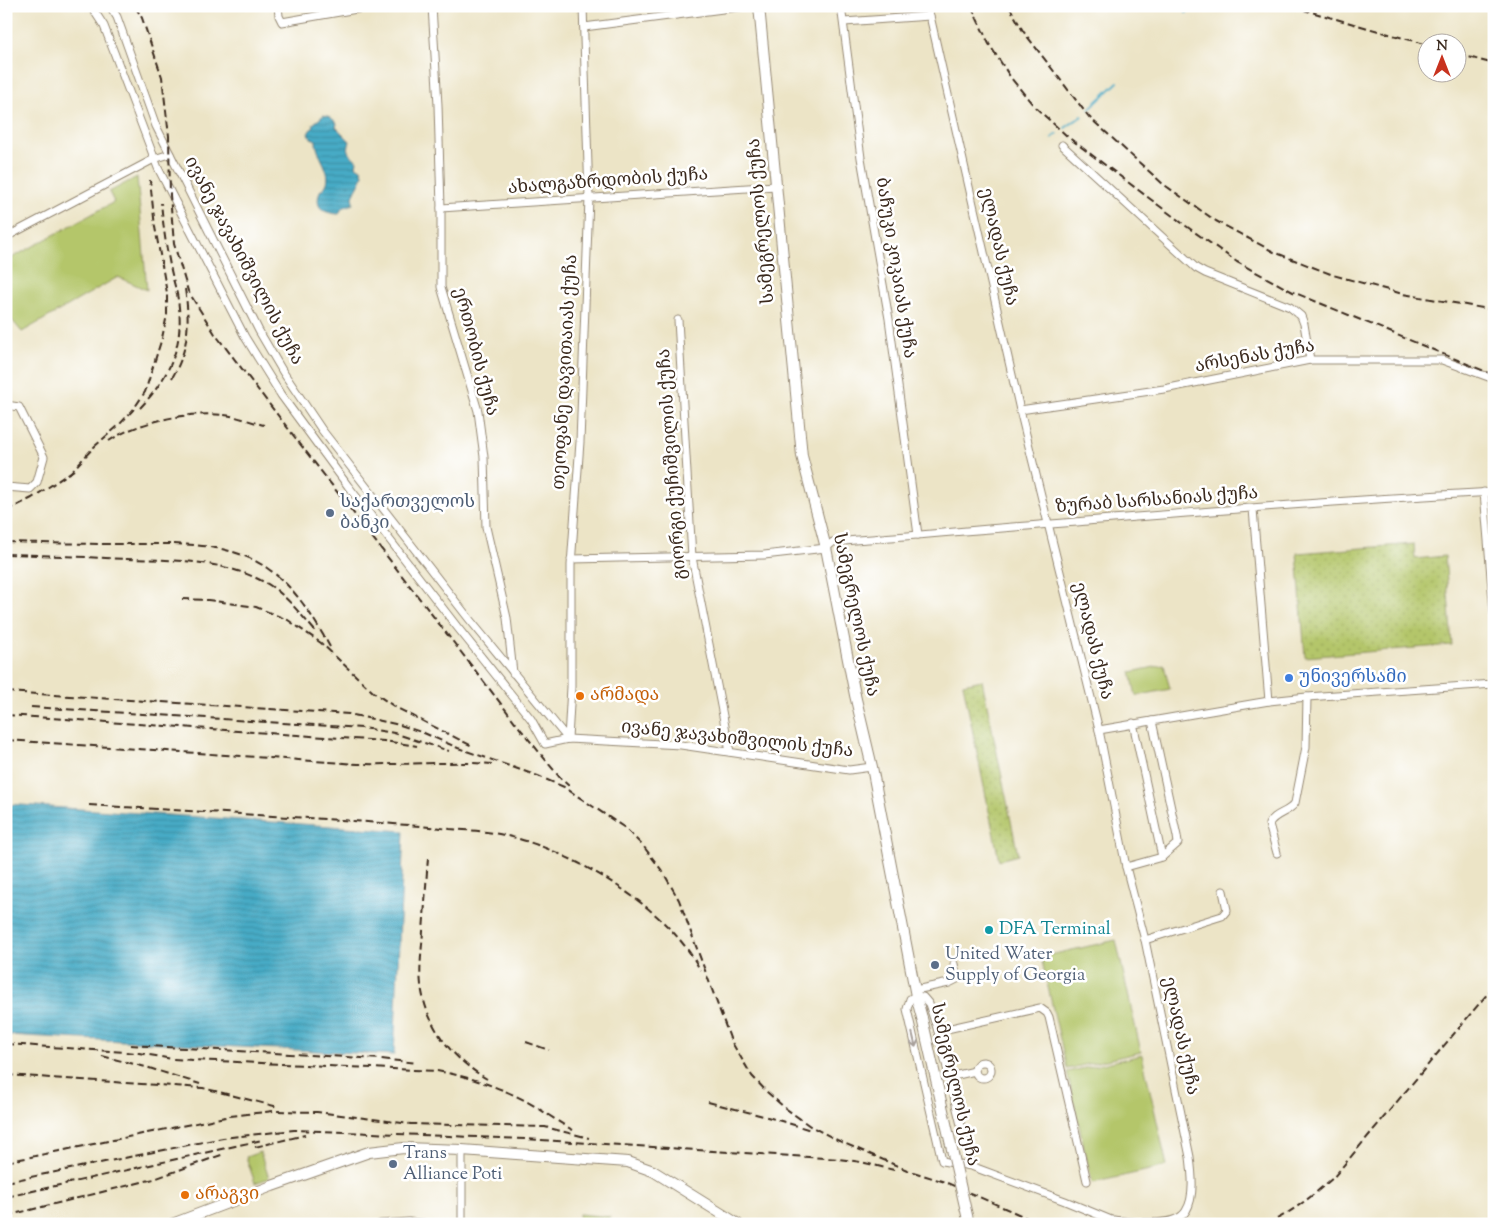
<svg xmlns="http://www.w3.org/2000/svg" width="1500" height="1230" font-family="'Sorts Mill Goudy','Noto Serif Georgian',serif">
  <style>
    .green { fill: #b4c66a; stroke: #787844 }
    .park { fill: url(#park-dots); stroke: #787844 }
    .water { fill: url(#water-rules); stroke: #406a72 }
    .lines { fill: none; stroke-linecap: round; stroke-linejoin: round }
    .stream { stroke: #46abc6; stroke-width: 2 }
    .street-casing { stroke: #948772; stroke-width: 9 }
    .secondary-casing { stroke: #948772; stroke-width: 12 }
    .street { stroke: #fff; stroke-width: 7 }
    .secondary { stroke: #fff; stroke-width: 10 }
    .rail { stroke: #3b2a1e; stroke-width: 2; stroke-dasharray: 8 4; stroke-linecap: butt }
    .secondary-bridge-casing { stroke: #948772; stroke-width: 12; stroke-linecap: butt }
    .secondary-bridge { stroke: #fff; stroke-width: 10 }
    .oneway { stroke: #a79f9a }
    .service-dot { fill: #5c6f8a; stroke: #fff; stroke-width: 2 }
    .shop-dot { fill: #3f7fe0; stroke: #fff; stroke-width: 2 }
    .food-dot { fill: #e8710a; stroke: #fff; stroke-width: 2 }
    .culture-dot { fill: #0f9aa8; stroke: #fff; stroke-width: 2 }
    .labels { text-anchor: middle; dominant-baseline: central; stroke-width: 5; stroke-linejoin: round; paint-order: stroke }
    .street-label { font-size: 18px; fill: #3b2a1e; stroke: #fff }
    .service-label { font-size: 18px; fill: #4e5e75; stroke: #fff; text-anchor: start }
    .shop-label { font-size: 18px; fill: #366cbe; stroke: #fff; text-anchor: start }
    .food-label { font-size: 18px; fill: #c56008; stroke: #fff; text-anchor: start }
    .culture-label { font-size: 18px; fill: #0d838f; stroke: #fff; text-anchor: start }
  </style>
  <defs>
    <pattern id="park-dots" width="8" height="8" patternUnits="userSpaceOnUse" patternTransform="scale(1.25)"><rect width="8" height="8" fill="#b4c66a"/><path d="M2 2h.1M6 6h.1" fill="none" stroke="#9caa5b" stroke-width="1.8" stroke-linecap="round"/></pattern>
    <pattern id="water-rules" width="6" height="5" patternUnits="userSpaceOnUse" patternTransform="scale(1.25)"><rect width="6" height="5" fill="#46abc6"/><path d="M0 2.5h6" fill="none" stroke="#3c8ba0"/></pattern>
  </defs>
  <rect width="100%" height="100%" fill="#fff"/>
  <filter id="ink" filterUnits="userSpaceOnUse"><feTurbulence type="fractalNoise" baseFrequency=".02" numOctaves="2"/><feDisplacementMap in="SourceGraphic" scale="10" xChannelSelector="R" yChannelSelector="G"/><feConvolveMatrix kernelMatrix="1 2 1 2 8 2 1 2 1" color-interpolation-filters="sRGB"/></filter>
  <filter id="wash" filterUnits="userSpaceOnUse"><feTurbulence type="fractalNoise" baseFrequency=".0096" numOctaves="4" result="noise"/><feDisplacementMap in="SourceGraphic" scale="20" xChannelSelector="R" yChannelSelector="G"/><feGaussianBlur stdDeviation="1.12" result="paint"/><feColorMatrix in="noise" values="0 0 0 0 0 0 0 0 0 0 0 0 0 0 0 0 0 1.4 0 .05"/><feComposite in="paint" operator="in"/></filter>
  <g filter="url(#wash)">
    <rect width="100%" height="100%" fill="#ece4c6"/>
    <g class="green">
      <polygon points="137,177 147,290 118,277 22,332 6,313 6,261 114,202 109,192"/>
      <polygon points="1164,665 1170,689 1136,696 1131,672"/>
      <polygon points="1116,940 1141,1052 1067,1069 1041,957"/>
      <polygon points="1142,1055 1167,1166 1092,1183 1067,1072"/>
      <polygon points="260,1152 269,1178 255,1183 246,1157"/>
      <polygon points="579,1214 610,1217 610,1224 578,1224"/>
    </g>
    <g class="park">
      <polygon points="1414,544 1415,559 1445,556 1452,645 1305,657 1297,553"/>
      <polygon points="982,680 1018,855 999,860 963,684"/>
    </g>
    <g class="water">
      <path d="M 324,115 L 330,117 L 337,123 L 336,127 L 350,141 C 346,156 350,152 357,161 L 356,166 L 361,169 L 363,174 C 361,185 351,192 353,204 L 342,208 L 339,214 C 323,213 314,208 320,191 C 340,178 315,157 316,140 L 311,138 L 308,134 L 310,130 L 314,127 L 313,124 Z"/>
      <polygon points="6,804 404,831 394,1055 6,1035"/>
    </g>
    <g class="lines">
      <g class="stream">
        <polyline points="1186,13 1193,6"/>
        <polyline points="1089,109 1118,82"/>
        <polyline points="1065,128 1082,116"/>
        <polyline points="1052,138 1057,134"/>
      </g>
    </g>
  </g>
  <g filter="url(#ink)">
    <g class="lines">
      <defs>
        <g id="street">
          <polyline points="91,6 104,26 158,168 245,337 281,395 348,486 458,628 531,719 545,744 568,739 681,745 849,770 872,767"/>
          <polyline points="110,6 117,17 156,126 259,331 283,372 322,430 470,620 568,739"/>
          <polyline points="278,6 279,16 282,22 374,6"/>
          <polyline points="432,6 438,105 441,208 441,287 478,411 484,457 486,527 507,618 513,673"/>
          <polyline points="841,6 861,158 889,319 918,535"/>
          <path d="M 926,6 L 930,16 L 1020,410 L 1099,730 L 1126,867 L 1145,940 L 1190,1157 C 1192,1173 1195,1197 1186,1211 C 1175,1229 1130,1222 1114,1220"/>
          <polyline points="844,22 930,16"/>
          <polyline points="584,27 746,6"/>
          <polyline points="1062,145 1196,268 1205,273 1290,307 1301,316 1304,324 1310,360"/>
          <polyline points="441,208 776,186"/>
          <polyline points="6,237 154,159 170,154"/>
          <polyline points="678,320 692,557 730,752"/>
          <polyline points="6,405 19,407 44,457 37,482 30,489 6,487"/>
          <polyline points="1020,410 1164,389 1310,360 1442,360 1494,379"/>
          <polyline points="1484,492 1494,613"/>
          <polyline points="1253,509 1269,701"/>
          <path d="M 571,559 L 764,555 L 826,548 L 833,542 C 1053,524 1273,504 1494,492"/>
          <polyline points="1133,723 1162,857"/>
          <polyline points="1099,730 1269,701 1307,697 1494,684"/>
          <polyline points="568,739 571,687 571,565 580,442 589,198 583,6"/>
          <path d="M 1277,853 L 1269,824 C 1274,813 1289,813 1295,803 L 1306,747 L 1307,697"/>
          <polyline points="1126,867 1162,857 1178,843 1177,836 1152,721"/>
          <polyline points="1145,940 1222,916 1227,910 1223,891"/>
          <polyline points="915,990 949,983 957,979 954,964"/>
          <polyline points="938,1031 1040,1008 1047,1013 1049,1017 1087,1181"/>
          <circle cx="983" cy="1070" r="8"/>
          <polyline points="949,1077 975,1071"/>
          <polyline points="462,1150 462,1224"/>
          <polyline points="971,1166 938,1031 929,1004 923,997 916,996 910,999 907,1009 942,1161 971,1166 1065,1201 1116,1222"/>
          <polyline points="380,1224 409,1222 432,1224"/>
        </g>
        <g id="secondary">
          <polyline points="759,6 802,456 826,548 855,695 872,767 916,996 922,1018"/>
          <polyline points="172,1224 272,1186 369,1152 386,1150 404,1148 462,1150 628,1162 653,1171 738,1224"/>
        </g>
      </defs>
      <use href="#street" class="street-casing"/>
      <use href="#secondary" class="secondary-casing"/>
      <use href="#street" class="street"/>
      <use href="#secondary" class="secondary"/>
      <g class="rail">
        <polyline points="135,6 142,18 162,77 169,136 170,195 174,244 188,291 215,334 522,731 561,779 569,786"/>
        <polyline points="971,6 989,44 1011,78 1034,106 1068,137 1186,226 1237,262 1293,292 1494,375"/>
        <polyline points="1009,6 1023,31 1089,117 1163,184 1216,221 1274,252 1333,275 1403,294 1494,310"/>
        <polyline points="1290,6 1428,45"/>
        <polyline points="1458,54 1494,64"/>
        <path d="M 172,378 C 189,349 190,322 185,289"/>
        <path d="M 140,408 C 172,374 186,341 177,294 C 174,282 171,272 169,260 C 165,241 163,222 161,203"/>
        <path d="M 109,441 C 136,422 190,411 223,415 C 237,416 251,422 264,425"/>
        <polyline points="69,474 95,446 119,425 133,410 145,392 162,338 167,315 167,293 155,227 150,180"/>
        <polyline points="6,511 32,498 74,470"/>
        <path d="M 6,542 C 43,543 79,544 116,544 C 166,545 224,538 267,568 C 296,588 313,617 330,647"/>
        <path d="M 6,554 C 46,555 85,557 125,559 C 171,560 222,559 264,582 C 285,593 300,614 316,632"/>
        <polyline points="182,599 208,600 256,607 288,620 321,643 373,692 395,707 474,747"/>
        <polyline points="6,692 349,714 400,725 424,733 458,748 538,776 564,787 625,828 644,847 663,872 679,900 731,1041 752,1076 767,1092 785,1108 810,1126 837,1140 907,1170 945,1182 1041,1224"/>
        <polyline points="31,707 363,728 394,733 449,751"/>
        <polyline points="6,715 384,741 417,746"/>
        <path d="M 6,740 L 358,764 C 403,765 447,761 492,764"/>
        <path d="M 89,805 C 173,810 257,815 341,820 C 378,823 414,825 450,829 C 466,830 483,831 499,834 C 567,847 669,907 700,970"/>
        <path d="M 428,858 C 426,882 425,907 423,931 C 422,948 419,967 421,985 C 426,1026 452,1059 487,1079"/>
        <polyline points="526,1042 549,1050"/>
        <path d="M 6,1044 L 139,1053 L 172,1059 L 437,1071 C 467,1076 497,1086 524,1100 C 541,1109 556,1121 573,1130"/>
        <polyline points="130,1045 381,1059 417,1063"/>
        <polyline points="102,1056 146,1067 200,1084"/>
        <polyline points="6,1075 203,1088 278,1107"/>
        <polyline points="708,1102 771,1118 811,1130"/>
        <polyline points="255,1147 305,1135"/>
        <polyline points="6,1162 230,1116 274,1111 317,1112 411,1124 545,1127 589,1138"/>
        <polyline points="6,1182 223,1138 294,1130 526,1139 839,1159 861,1162 894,1170"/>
        <polyline points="6,1197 262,1140"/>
        <polyline points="6,1216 154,1179 224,1154"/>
        <path d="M 1266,1224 C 1292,1213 1312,1196 1333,1178 L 1494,986"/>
      </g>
      <defs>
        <polyline id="secondary-bridge" points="922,1018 969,1224"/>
      </defs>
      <use href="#secondary-bridge" class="secondary-bridge-casing"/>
      <use href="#secondary-bridge" class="secondary-bridge"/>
    </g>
    <defs><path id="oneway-shaft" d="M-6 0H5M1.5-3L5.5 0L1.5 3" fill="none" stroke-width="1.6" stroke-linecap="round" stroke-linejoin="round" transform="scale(1.25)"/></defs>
    <use class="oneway" href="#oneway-shaft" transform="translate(914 1040) rotate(77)"/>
  </g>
  <g class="service-dot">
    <circle cx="330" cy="513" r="5"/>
    <circle cx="935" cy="965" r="5"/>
    <circle cx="393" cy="1164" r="5"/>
  </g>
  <circle class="shop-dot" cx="1289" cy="678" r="5"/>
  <g class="food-dot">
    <circle cx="580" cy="696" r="5"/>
    <circle cx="185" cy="1195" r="5"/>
  </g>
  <circle class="culture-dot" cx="989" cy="930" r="5"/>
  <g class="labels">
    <g class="street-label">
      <text transform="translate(608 182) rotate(-4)">ახალგაზრდობის ქუჩა</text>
      <text transform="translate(762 221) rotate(-95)">სამეგრელოს ქუჩა</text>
      <text transform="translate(998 247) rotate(77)">ელადას ქუჩა</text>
      <text transform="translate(243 261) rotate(62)">ივანე ჯავახიშვილის ქუჩა</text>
      <text transform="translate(895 268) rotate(81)">ბაჩუკი კოკაიას ქუჩა</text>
      <text transform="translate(475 352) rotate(75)">ერთობის ქუჩა</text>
      <text transform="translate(1255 357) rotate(-10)">არსენას ქუჩა</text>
      <text transform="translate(566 372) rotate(-87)">თეოფანე დავითაიას ქუჩა</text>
      <text transform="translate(673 464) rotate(-94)">გიორგი ქუჩიშვილის ქუჩა</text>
      <text transform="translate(1157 501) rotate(-4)">ზურაბ სარსანიას ქუჩა</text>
      <text transform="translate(855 615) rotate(78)">სამეგრელოს ქუჩა</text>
      <text transform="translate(1092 641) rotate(76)">ელადას ქუჩა</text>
      <text transform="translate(737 740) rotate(6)">ივანე ჯავახიშვილის ქუჩა</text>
      <text transform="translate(1180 1036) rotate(78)">ელადას ქუჩა</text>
      <text transform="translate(954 1085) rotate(77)">სამეგრელოს ქუჩა</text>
    </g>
    <g class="service-label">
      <text x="340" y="503">საქართველოს<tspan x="340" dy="21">ბანკი</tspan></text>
      <text x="945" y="955">United Water<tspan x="945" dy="21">Supply of Georgia</tspan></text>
      <text x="403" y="1154">Trans<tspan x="403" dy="21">Alliance Poti</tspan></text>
    </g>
    <g class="shop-label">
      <text x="1299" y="678">უნივერსამი</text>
    </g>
    <g class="food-label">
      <text x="590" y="696">არმადა</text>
      <text x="195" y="1195">არაგვი</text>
    </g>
    <g class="culture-label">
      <text x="999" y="930">DFA Terminal</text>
    </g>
  </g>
  <rect width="1500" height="1230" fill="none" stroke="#fff" stroke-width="25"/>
  <g transform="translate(1442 58)"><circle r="24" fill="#ffffff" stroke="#b1aaa5"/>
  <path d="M0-4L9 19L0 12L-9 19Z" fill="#c8321e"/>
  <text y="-8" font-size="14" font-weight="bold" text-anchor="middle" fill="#3b2a1e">N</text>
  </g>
</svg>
